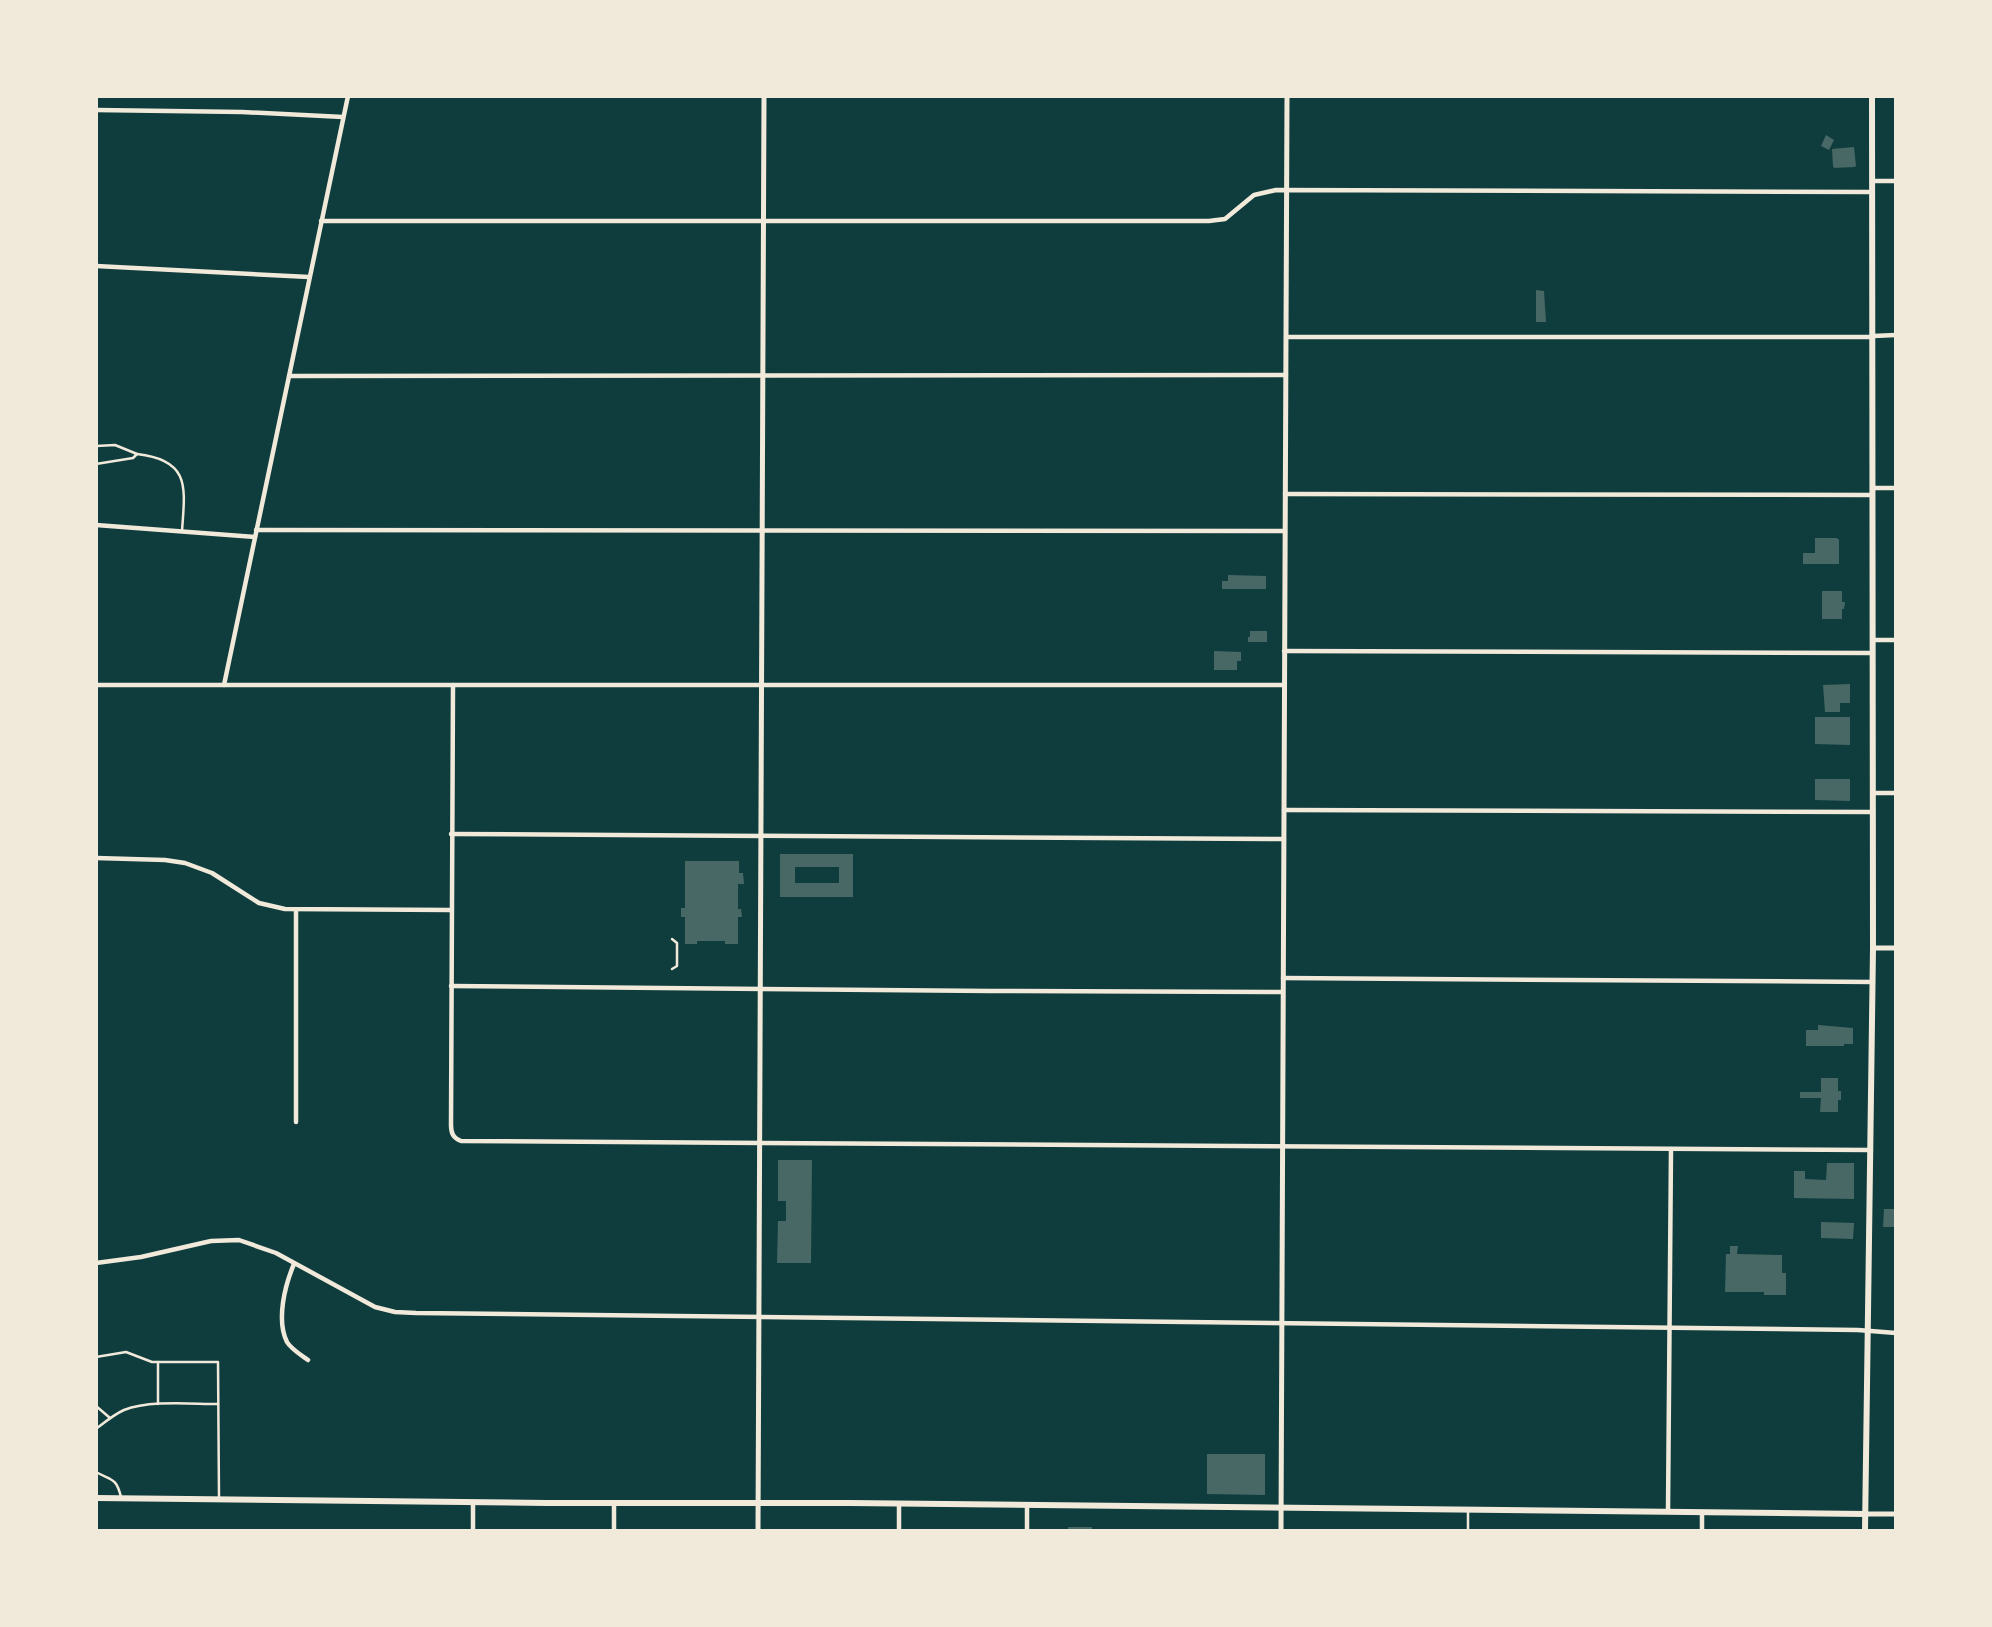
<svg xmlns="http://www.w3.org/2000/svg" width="1992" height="1627" font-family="Raleway,sans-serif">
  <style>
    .building { fill: #486865; fill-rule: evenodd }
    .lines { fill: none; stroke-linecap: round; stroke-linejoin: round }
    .service { stroke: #f1e9da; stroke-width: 2.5 }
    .minor { stroke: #f1e9da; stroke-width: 4.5 }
    .tertiary { stroke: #f1e9da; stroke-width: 5 }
    .secondary { stroke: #f1e9da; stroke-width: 6 }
  </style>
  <rect width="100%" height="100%" fill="#0f3d3e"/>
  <g class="building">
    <polygon points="1826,135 1834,140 1829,150 1821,146"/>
    <polygon points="1854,147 1856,166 1854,167 1834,168 1833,166 1832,149"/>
    <polygon points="1536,290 1544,291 1546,322 1536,322"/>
    <polygon points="1815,538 1837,538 1839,540 1839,564 1803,564 1803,553 1815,553"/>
    <polygon points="1228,575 1266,576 1266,589 1222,589 1222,581 1228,581"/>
    <polygon points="1822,591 1842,591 1842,602 1845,602 1844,609 1842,609 1842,619 1822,619"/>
    <polygon points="1250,631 1267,631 1267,642 1248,642 1248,637 1250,637"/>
    <polygon points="1214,651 1241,652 1241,661 1237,661 1237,670 1214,670"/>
    <polygon points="1850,684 1850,703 1840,703 1840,712 1825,712 1823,685"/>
    <polygon points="1815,717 1850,717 1850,745 1815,744"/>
    <polygon points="1815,779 1850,779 1850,801 1815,800"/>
    <path d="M 780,854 L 853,854 L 853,897 L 780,897 ZM 795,867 L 839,867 L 839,883 L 795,883 Z"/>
    <polygon points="685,861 739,861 739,873 743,873 744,884 738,884 738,909 741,909 742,917 738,917 738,944 725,944 725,941 697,941 697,944 685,944 685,917 681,917 681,908 685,908"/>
    <polygon points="1818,1025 1853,1028 1853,1044 1844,1044 1844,1046 1806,1046 1806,1030 1818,1030"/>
    <polygon points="1821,1078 1838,1078 1838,1091 1841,1091 1841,1100 1838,1100 1838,1112 1820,1112 1821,1098 1800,1098 1800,1092 1821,1092"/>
    <polygon points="778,1160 812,1160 811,1263 777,1263 778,1221 786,1221 786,1201 778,1201"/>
    <polygon points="1827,1163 1854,1163 1854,1199 1794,1198 1794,1171 1805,1171 1805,1179 1826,1180"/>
    <polygon points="1884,1209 1896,1209 1896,1227 1883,1227"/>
    <polygon points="1821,1222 1854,1223 1853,1239 1821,1238"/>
    <polygon points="1730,1246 1738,1246 1737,1254 1782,1255 1782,1273 1786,1273 1786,1295 1764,1295 1764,1292 1725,1292 1726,1254 1730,1254"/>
    <polygon points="1207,1454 1265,1454 1265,1495 1207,1494"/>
    <rect x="1068" y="1527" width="24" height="4"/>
  </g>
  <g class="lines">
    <g class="service">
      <polyline points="96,446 115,445 137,454 133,458 96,464"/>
      <path d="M 137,454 C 191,460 185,488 182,531"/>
      <polyline points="672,939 677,943 677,966 672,969"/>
      <polyline points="96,1357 126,1352 152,1362 218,1362 219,1498"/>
      <polyline points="158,1362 158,1404"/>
      <polyline points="96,1406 110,1418"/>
      <path d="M 96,1429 C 105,1422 113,1415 124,1410 C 150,1400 190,1404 218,1404"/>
      <path d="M 96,1472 C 112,1481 116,1477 121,1497"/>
      <polyline points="1468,1531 1468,1510"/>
    </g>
    <g class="minor">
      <polyline points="96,110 242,112 343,117"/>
      <polyline points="1872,181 1896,181"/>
      <polyline points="321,221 1209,221 1225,219 1254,195 1276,190 1872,192"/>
      <polyline points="96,266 309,277"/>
      <polyline points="1873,336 1896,335"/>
      <polyline points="1286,337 1873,337"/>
      <polyline points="289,376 1286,375"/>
      <polyline points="1872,488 1896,488"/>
      <polyline points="1285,494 1872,495"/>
      <polyline points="96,525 255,537"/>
      <polyline points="256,530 1285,531"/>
      <polyline points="1872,640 1896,640"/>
      <polyline points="1284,651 1873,653"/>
      <polyline points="96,685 1284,685"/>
      <polyline points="224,685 348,96"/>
      <path d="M 453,685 L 451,1125 C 451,1133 453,1138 461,1141 L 1871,1150"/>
      <polyline points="1873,793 1896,793"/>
      <polyline points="1284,810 1873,812"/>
      <polyline points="451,834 1284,839"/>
      <polyline points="96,858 165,860 185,863 212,873 259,903 285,909 451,910"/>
      <polyline points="1283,978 1873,982"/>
      <polyline points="451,986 991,991 1283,992"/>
      <polyline points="296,1122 296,910"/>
      <polyline points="96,1263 141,1257 211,1241 239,1240 276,1253 375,1307 395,1312 416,1313 1858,1330 1896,1333"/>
      <path d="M 294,1264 C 285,1285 276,1320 287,1342 C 291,1349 301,1355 308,1360"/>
      <polyline points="1668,1511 1671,1149"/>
      <polyline points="473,1531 473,1502"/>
      <polyline points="614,1531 614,1503"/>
      <polyline points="899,1531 899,1504"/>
      <polyline points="1027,1531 1027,1506"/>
      <polyline points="1702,1531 1702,1512"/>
    </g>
    <g class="tertiary">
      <polyline points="1873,948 1896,948"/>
      <polyline points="1866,1514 1896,1514"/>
      <polyline points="758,1531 764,96"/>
      <polyline points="1281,1531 1287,96"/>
    </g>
    <g class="secondary">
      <polyline points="96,1498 547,1503 849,1503 1866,1514"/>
      <polyline points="1865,1531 1873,948 1872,96"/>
    </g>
  </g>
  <rect width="1992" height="1627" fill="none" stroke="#f1e9da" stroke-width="196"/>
</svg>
